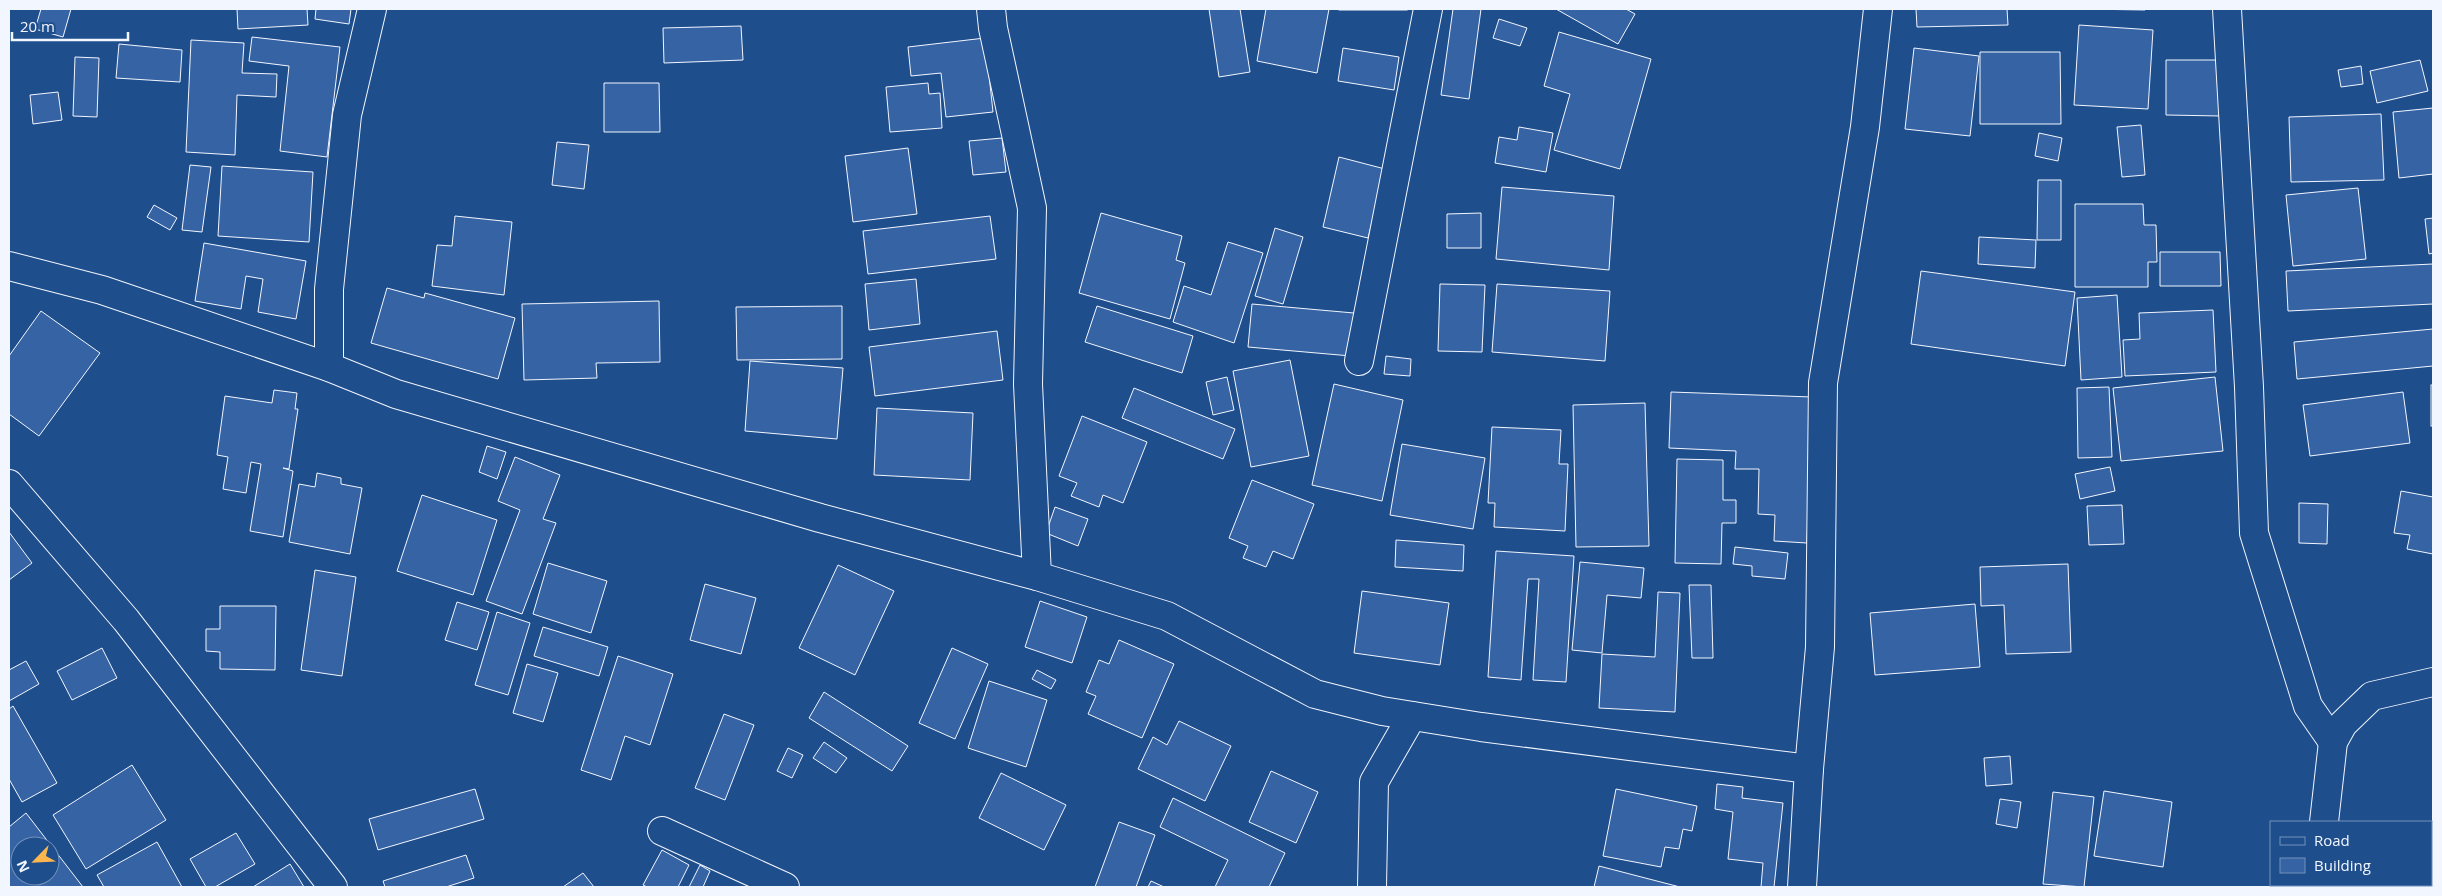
<svg xmlns="http://www.w3.org/2000/svg" width="2442" height="896" font-family="'Open Sans',sans-serif">
  <style>
    .building { fill: #3563a3; stroke: #f2f6ff; fill-rule: evenodd }
    .lines { fill: none; stroke-linecap: round; stroke-linejoin: round }
    .street-casing { stroke: #f2f6ff; stroke-width: 30 }
    .street { stroke: #1f4e8c; stroke-width: 28 }
  </style>
  <rect width="100%" height="100%" fill="#1f4e8c"/>
  <g class="building">
    <polygon points="41,9 71,9 63,37 35,29"/>
    <polygon points="237,9 307,9 308,25 238,29"/>
    <polygon points="316,9 351,9 349,24 315,19"/>
    <polygon points="1209,9 1240,9 1250,72 1219,77"/>
    <polygon points="1266,9 1329,9 1317,73 1257,61"/>
    <rect x="1339" y="9" width="68" height="1"/>
    <polygon points="1453,9 1481,9 1469,99 1441,95"/>
    <polygon points="1556,9 1626,9 1635,14 1618,44"/>
    <polygon points="1916,9 2007,9 2008,25 1917,27"/>
    <polygon points="2082,9 2145,9 2145,10"/>
    <polygon points="1499,19 1527,28 1520,46 1493,38"/>
    <polygon points="2079,25 2153,30 2148,109 2074,105"/>
    <polygon points="741,26 743,60 664,63 663,28"/>
    <polygon points="1559,32 1651,59 1620,169 1554,150 1570,94 1544,86"/>
    <polygon points="252,37 340,47 327,157 280,151 289,66 249,61"/>
    <polygon points="985,38 993,112 946,117 941,73 911,76 908,47"/>
    <polygon points="191,40 244,43 242,73 277,74 276,97 237,95 235,155 186,152"/>
    <polygon points="119,44 182,50 180,82 116,78"/>
    <polygon points="1343,48 1399,57 1394,90 1338,81"/>
    <polygon points="1914,48 1979,56 1970,136 1905,129"/>
    <polygon points="1980,52 2060,52 2061,124 1980,124"/>
    <polygon points="75,57 99,58 97,117 73,116"/>
    <polygon points="2166,60 2221,60 2221,116 2166,115"/>
    <polygon points="2420,60 2428,91 2377,103 2370,71"/>
    <polygon points="2361,66 2363,84 2341,87 2338,70"/>
    <polygon points="604,83 659,83 660,132 604,132"/>
    <polygon points="928,83 929,94 940,93 942,128 890,132 886,87"/>
    <polygon points="58,92 62,120 33,124 30,95"/>
    <polygon points="2433,108 2433,174 2399,178 2393,112"/>
    <polygon points="2381,114 2384,180 2291,182 2289,117"/>
    <polygon points="2141,125 2145,175 2122,177 2117,127"/>
    <polygon points="1519,127 1553,133 1546,172 1495,163 1499,137 1517,140"/>
    <polygon points="2039,133 2062,138 2058,161 2035,156"/>
    <polygon points="1002,138 1006,172 973,175 969,141"/>
    <polygon points="557,142 589,145 584,189 552,185"/>
    <polygon points="908,148 917,214 853,222 845,156"/>
    <polygon points="1339,157 1385,169 1368,238 1323,227"/>
    <polygon points="190,165 211,167 202,232 182,230"/>
    <polygon points="222,166 313,172 309,242 218,236"/>
    <polygon points="2038,180 2061,180 2061,240 2037,240"/>
    <polygon points="1502,187 1614,196 1609,270 1496,259"/>
    <polygon points="2358,188 2366,259 2293,266 2286,195"/>
    <polygon points="2075,204 2143,204 2144,225 2156,225 2157,262 2148,262 2148,287 2075,287"/>
    <polygon points="154,205 177,218 170,230 147,217"/>
    <polygon points="1101,213 1182,236 1176,260 1185,263 1170,319 1079,293"/>
    <polygon points="1481,213 1481,248 1447,248 1447,214"/>
    <polygon points="455,216 512,222 504,295 432,286 437,245 452,246"/>
    <polygon points="990,216 996,259 868,274 863,231"/>
    <polygon points="2433,218 2433,253 2429,254 2425,219"/>
    <polygon points="1275,228 1303,237 1283,304 1255,296"/>
    <polygon points="1979,237 2036,240 2035,268 1978,264"/>
    <polygon points="1228,242 1263,253 1234,343 1173,322 1184,286 1211,295"/>
    <polygon points="204,243 306,261 296,319 258,312 263,279 246,276 241,309 195,301"/>
    <polygon points="2160,252 2220,252 2221,286 2160,286"/>
    <polygon points="2433,264 2433,304 2288,311 2286,271"/>
    <polygon points="1921,271 2075,292 2065,366 1911,344"/>
    <polygon points="916,279 920,324 869,330 865,284"/>
    <polygon points="1440,284 1485,285 1482,352 1438,351"/>
    <polygon points="1497,284 1610,291 1605,361 1492,352"/>
    <polygon points="387,288 424,298 425,293 515,318 498,379 371,343"/>
    <polygon points="2117,295 2122,377 2081,380 2077,298"/>
    <polygon points="659,301 660,362 596,363 597,378 524,380 522,304"/>
    <polygon points="1252,304 1354,313 1351,356 1248,347"/>
    <polygon points="842,306 842,359 737,360 736,307"/>
    <polygon points="1097,306 1193,336 1182,373 1085,342"/>
    <polygon points="2213,310 2216,372 2125,376 2123,340 2140,339 2139,313"/>
    <polygon points="41,311 100,353 39,436 9,414 9,356"/>
    <polygon points="2433,329 2433,366 2297,379 2294,342"/>
    <polygon points="997,331 1003,380 875,396 869,347"/>
    <polygon points="1386,356 1411,359 1410,376 1384,374"/>
    <polygon points="1290,360 1309,456 1251,467 1233,371"/>
    <polygon points="750,361 843,368 837,439 745,431"/>
    <polygon points="1227,377 1234,410 1213,415 1206,382"/>
    <polygon points="2215,377 2223,451 2121,461 2113,388"/>
    <polygon points="1334,384 1403,400 1382,501 1312,485"/>
    <rect x="2431" y="385" width="2" height="41"/>
    <polygon points="2109,387 2112,457 2078,458 2077,388"/>
    <polygon points="1134,388 1235,429 1223,459 1122,418"/>
    <polygon points="274,390 297,393 295,409 298,409 289,469 283,468 293,471 283,537 250,531 261,464 251,462 246,493 223,489 228,457 217,455 225,396 272,403"/>
    <polygon points="1671,392 1812,397 1807,543 1774,541 1775,515 1758,514 1759,469 1735,469 1736,451 1669,448"/>
    <polygon points="2403,392 2410,443 2310,456 2303,405"/>
    <polygon points="1645,403 1649,546 1576,547 1573,405"/>
    <polygon points="877,408 973,413 970,480 874,475"/>
    <polygon points="1082,416 1147,442 1123,503 1103,495 1099,507 1071,496 1077,483 1059,476"/>
    <polygon points="1492,427 1561,430 1559,464 1568,464 1565,531 1494,527 1495,503 1488,503"/>
    <polygon points="1402,444 1485,458 1473,529 1390,515"/>
    <polygon points="487,446 506,452 497,479 479,472"/>
    <polygon points="515,457 560,475 543,519 556,523 522,614 486,601 520,510 498,501"/>
    <polygon points="1677,459 1723,460 1723,500 1736,500 1736,523 1722,523 1721,564 1675,563"/>
    <polygon points="2110,467 2115,491 2080,499 2075,474"/>
    <polygon points="317,473 341,478 341,484 362,488 350,554 289,542 299,484 315,487"/>
    <polygon points="1252,480 1314,504 1293,559 1273,551 1266,567 1243,558 1248,546 1229,538"/>
    <polygon points="2401,491 2433,497 2433,554 2407,549 2410,535 2394,533"/>
    <polygon points="422,495 497,520 473,595 397,571"/>
    <polygon points="2299,503 2328,504 2327,544 2299,543"/>
    <polygon points="2122,505 2124,544 2089,545 2087,506"/>
    <polygon points="1055,507 1088,519 1078,546 1046,533"/>
    <polygon points="9,532 32,563 9,580"/>
    <polygon points="1396,540 1464,545 1463,571 1395,567"/>
    <polygon points="1735,547 1788,553 1785,579 1752,576 1752,566 1733,564"/>
    <polygon points="1496,551 1574,556 1566,682 1533,680 1539,579 1528,579 1521,680 1488,677"/>
    <polygon points="1580,562 1644,568 1641,598 1607,595 1602,653 1572,650"/>
    <polygon points="548,563 607,581 591,633 533,614"/>
    <polygon points="2068,564 2071,652 2006,654 2004,605 1981,606 1980,567"/>
    <polygon points="838,565 894,591 855,675 799,648"/>
    <polygon points="315,570 356,577 342,676 301,670"/>
    <polygon points="705,584 756,598 741,654 690,640"/>
    <polygon points="1689,585 1711,585 1713,658 1692,658"/>
    <polygon points="1362,591 1449,603 1440,665 1354,653"/>
    <polygon points="1658,592 1680,593 1675,712 1599,708 1602,654 1655,657"/>
    <polygon points="1040,601 1087,617 1072,663 1025,647"/>
    <polygon points="457,602 489,612 477,650 445,640"/>
    <polygon points="1975,604 1980,667 1875,675 1870,613"/>
    <polygon points="220,606 276,606 275,670 220,669 220,652 206,651 206,629 220,629"/>
    <polygon points="497,612 530,623 508,695 475,685"/>
    <polygon points="543,627 608,647 599,676 534,656"/>
    <polygon points="1119,640 1174,664 1142,738 1088,714 1096,696 1086,692 1099,660 1109,664"/>
    <polygon points="102,648 117,678 72,700 57,671"/>
    <polygon points="952,648 988,664 955,739 919,723"/>
    <polygon points="618,656 673,674 650,745 625,736 611,780 581,770"/>
    <polygon points="26,661 39,684 9,701 9,670"/>
    <polygon points="527,664 558,673 543,722 513,713"/>
    <polygon points="1037,670 1056,680 1051,689 1032,679"/>
    <polygon points="989,681 1047,700 1026,767 968,748"/>
    <polygon points="824,692 908,746 892,771 809,718"/>
    <polygon points="13,706 57,783 22,802 9,779 9,709"/>
    <polygon points="724,714 754,725 725,800 695,788"/>
    <polygon points="1179,721 1231,746 1205,801 1138,769 1153,737 1167,745"/>
    <polygon points="824,742 847,758 836,773 813,758"/>
    <polygon points="788,748 803,755 792,778 777,771"/>
    <polygon points="2010,756 2012,784 1986,786 1984,758"/>
    <polygon points="132,765 166,820 86,869 53,815"/>
    <polygon points="1271,771 1318,792 1296,843 1249,822"/>
    <polygon points="1001,773 1066,805 1044,850 979,818"/>
    <polygon points="1717,784 1743,787 1742,798 1783,803 1774,887 1761,887 1763,863 1728,859 1733,812 1715,809"/>
    <polygon points="475,789 484,819 378,850 369,819"/>
    <polygon points="1616,789 1697,806 1692,831 1683,829 1679,849 1665,847 1661,867 1603,856"/>
    <polygon points="2104,791 2172,802 2163,867 2094,856"/>
    <polygon points="2053,792 2094,797 2084,887 2043,884"/>
    <polygon points="1173,798 1285,853 1269,887 1215,887 1228,860 1160,827"/>
    <polygon points="2000,799 2021,802 2017,828 1996,824"/>
    <path d="M 26,813 L 83,887 L 9,887 L 9,827 ZM 20,846 L 50,846 L 50,876 L 20,876 Z"/>
    <polygon points="1119,822 1155,835 1136,887 1095,887"/>
    <polygon points="236,833 255,864 215,887 206,887 190,859"/>
    <polygon points="157,842 182,887 104,887 97,875"/>
    <polygon points="662,850 689,865 678,887 647,887 643,885"/>
    <polygon points="466,855 474,878 446,887 385,887 383,881"/>
    <polygon points="290,864 304,887 253,887"/>
    <polygon points="700,865 710,871 703,887 689,887"/>
    <polygon points="1599,866 1680,887 1594,887"/>
    <polygon points="583,873 594,887 563,887"/>
    <polygon points="1151,881 1164,887 1148,887"/>
  </g>
  <g class="lines">
    <defs>
      <g id="street">
        <polyline points="991,9 993,28 1032,208 1028,384 1037,576"/>
        <polyline points="2227,9 2249,387 2254,533 2308,706 2333,742"/>
        <polyline points="9,266 102,290 329,367 396,394 820,518 1037,576 1167,616 1315,694 1382,711 1481,727 1809,769"/>
        <polyline points="1359,361 1428,9"/>
        <polyline points="329,367 329,289 347,115 372,9"/>
        <polyline points="9,484 126,620 333,887"/>
        <polyline points="2324,822 2333,742 2343,724 2372,696 2433,682"/>
        <polyline points="662,831 785,887"/>
        <polyline points="1372,887 1374,782 1412,716"/>
        <polyline points="1802,887 1809,769 1820,647 1823,383 1865,127 1878,9"/>
        <polyline points="2316,887 2317,885"/>
      </g>
    </defs>
    <use href="#street" class="street-casing"/>
    <use href="#street" class="street"/>
  </g>
  <rect width="2442" height="896" fill="none" stroke="#f2f6ff" stroke-width="20"/>
  <rect x="2270" y="821" width="162" height="65" fill="#1f4e8c" stroke="#7391ba"/>
  <rect x="2280" y="837" width="25" height="8" fill="#1f4e8c" stroke="#7391ba"/>
  <text x="2314" y="846" font-size="15" fill="#f2f6ff">Road</text>
  <rect x="2280" y="858" width="25" height="15" fill="#3563a3" stroke="#7391ba"/>
  <text x="2314" y="871" font-size="15" fill="#f2f6ff">Building</text>
  <g transform="translate(35 861) rotate(246)"><circle r="24" fill="#1f4e8c" stroke="#7391ba"/>
  <path d="M0-4L9 19L0 12L-9 19Z" fill="#ffb74d"/>
  <text y="-8" font-size="14" font-weight="bold" text-anchor="middle" fill="#f2f6ff">N</text>
  </g>
  <path d="M12 32v8h116v-8" fill="none" stroke="#f2f6ff" stroke-width="2.5"/>
  <text x="20" y="32" font-size="15" fill="#f2f6ff" stroke="#1f4e8c" stroke-width="4" paint-order="stroke">20 m</text>
</svg>
